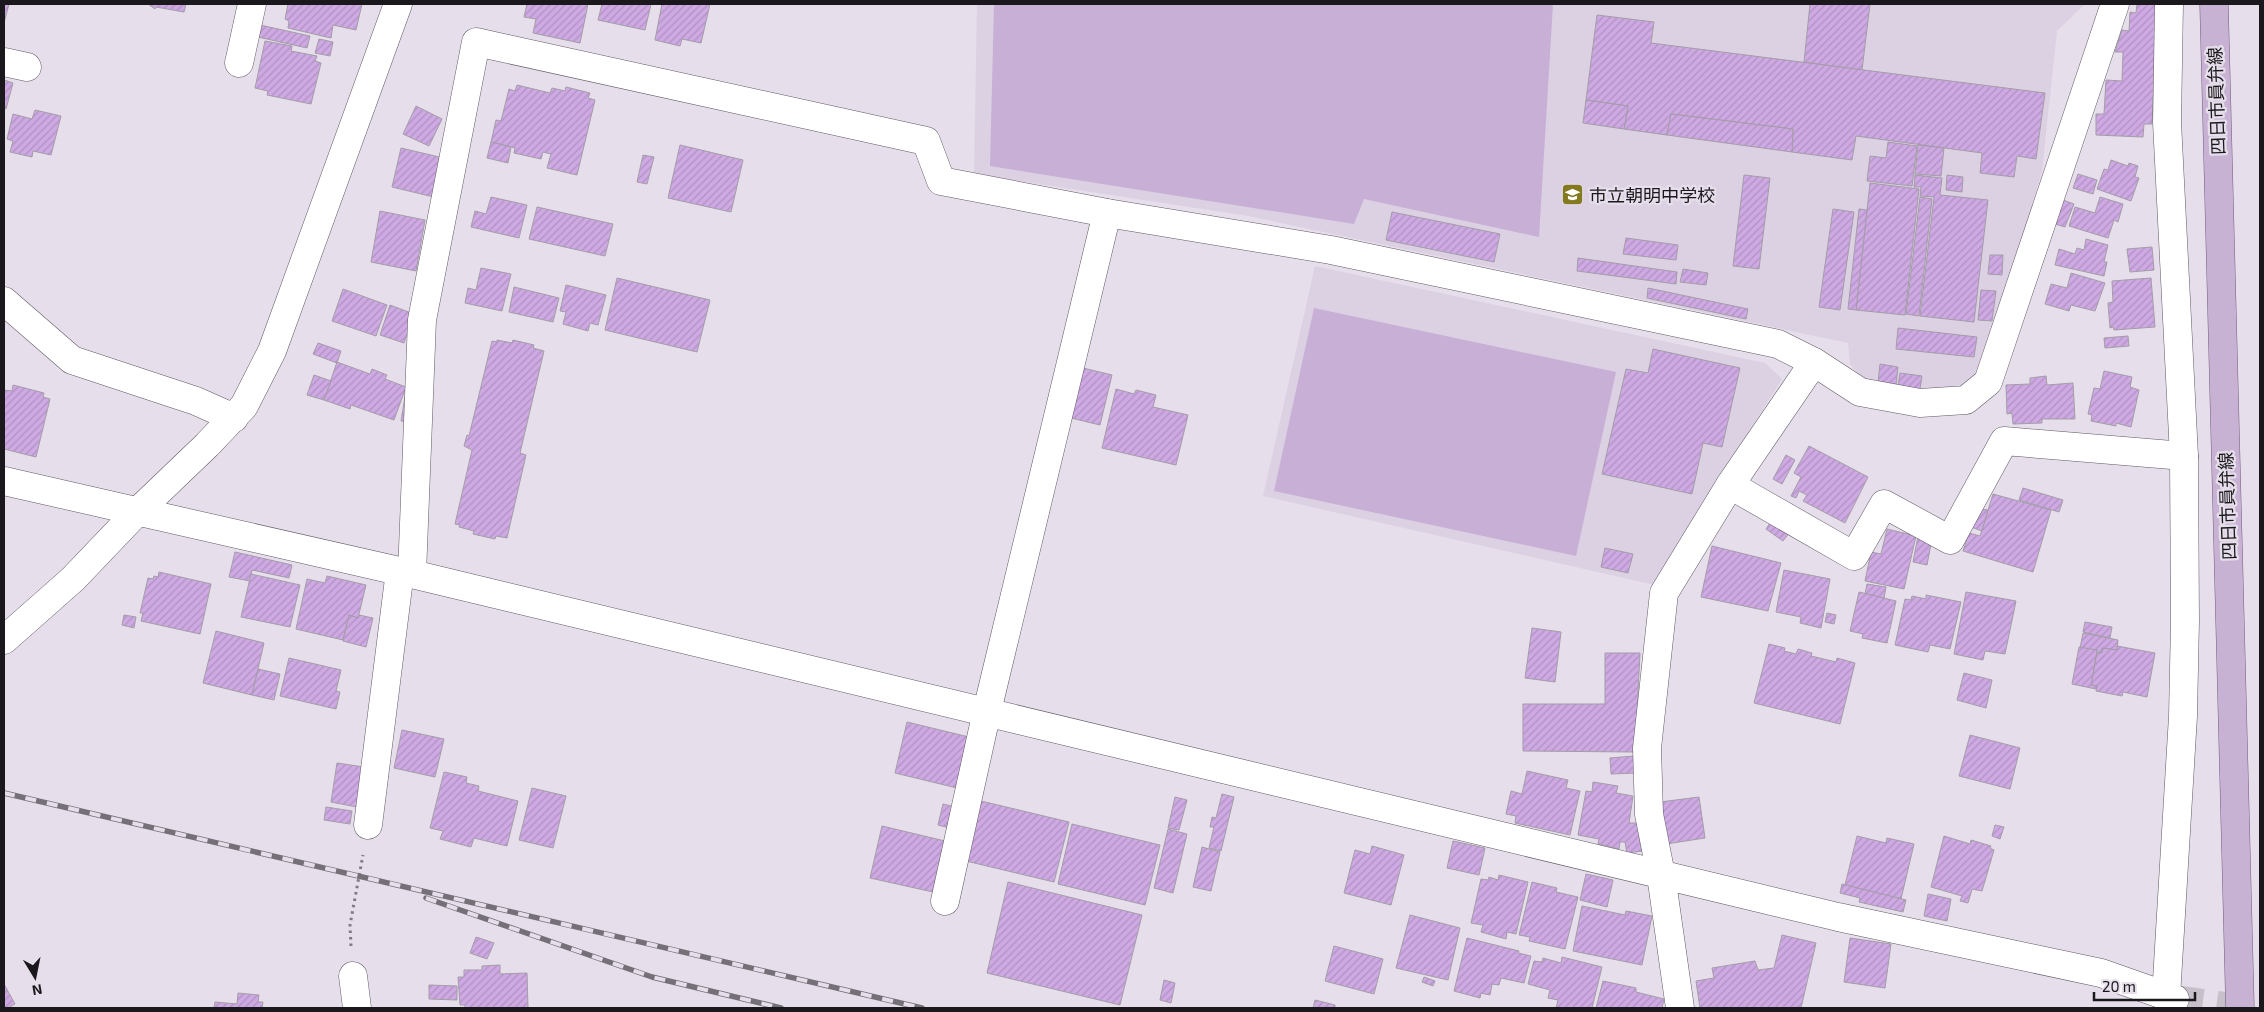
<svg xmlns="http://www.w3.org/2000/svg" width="2264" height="1012" font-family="'Exo 2','Noto Sans JP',sans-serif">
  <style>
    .built { fill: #dcd1e3 }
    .garden { fill: #c7afd6 }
    .building { fill: url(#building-hatch); stroke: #a39da8 }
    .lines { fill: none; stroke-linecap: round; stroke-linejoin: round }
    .minor-tunnel { stroke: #c7c0cb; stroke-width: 28; stroke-dasharray: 28 14; stroke-linecap: butt }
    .minor-casing { stroke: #605963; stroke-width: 29 }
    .major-casing { stroke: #735b81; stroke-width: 29 }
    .path { stroke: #7f7a82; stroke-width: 3; stroke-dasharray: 2.5 4; stroke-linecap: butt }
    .minor { stroke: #fff; stroke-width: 28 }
    .major { stroke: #c8b2d4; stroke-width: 28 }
    .rail-casing { stroke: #757078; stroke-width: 5.5 }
    .rail { stroke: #e6deea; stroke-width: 4; stroke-dasharray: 11; stroke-linecap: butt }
    .labels { text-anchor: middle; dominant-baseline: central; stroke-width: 4.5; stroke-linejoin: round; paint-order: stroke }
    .street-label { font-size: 18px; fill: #1a181c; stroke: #e6deea }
    .poi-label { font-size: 18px; fill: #1a181c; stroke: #e6deea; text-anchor: start }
  </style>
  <defs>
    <pattern id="building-hatch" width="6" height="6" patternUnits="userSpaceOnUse" patternTransform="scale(1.25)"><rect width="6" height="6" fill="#cea9e3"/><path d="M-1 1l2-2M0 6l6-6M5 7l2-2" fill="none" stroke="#b091c2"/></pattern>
  </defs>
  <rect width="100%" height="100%" fill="#e6deea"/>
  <g class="built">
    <polygon points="977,4 2085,4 2057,31 2042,171 1982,378 1953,391 1921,391 1865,382 1850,364 1848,343 1248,216 974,174"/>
    <polygon points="1315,266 1765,363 1782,379 1679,541 1659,586 1263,496"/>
  </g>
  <g class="garden">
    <polygon points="994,4 1553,4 1539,237 1364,199 1354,224 990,166"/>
    <polygon points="1314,308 1616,372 1576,556 1274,491"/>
  </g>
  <g class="building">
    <polygon points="4,4 9,4 4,23"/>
    <polygon points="148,4 186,4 184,12 156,7 155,9"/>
    <polygon points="288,4 362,4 356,30 333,25 331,38 288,28 289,21 285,19"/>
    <polygon points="527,4 588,4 580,43 533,33 536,19 524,17"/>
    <polygon points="602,4 651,4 645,30 598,20"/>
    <polygon points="662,4 710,4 701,43 682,39 680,46 655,40"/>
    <polygon points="1810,4 1870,4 1862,70 1804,62"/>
    <polygon points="2137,4 2157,4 2152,124 2144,124 2143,137 2096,135 2096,114 2104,114 2106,80 2122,81 2123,52 2115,52 2122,30 2129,31 2130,12 2136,13"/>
    <polygon points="1597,15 1654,22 1651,43 2045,93 2036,159 2017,156 2014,177 1980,173 1982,153 1856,136 1852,160 1792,152 1793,129 1671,114 1667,135 1624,129 1628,106 1586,100"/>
    <polygon points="260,25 310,36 307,48 258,37"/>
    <polygon points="319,39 333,42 330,56 315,53"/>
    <polygon points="265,41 292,46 291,51 317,56 315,61 321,63 311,104 267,95 268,91 255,88"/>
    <polygon points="4,80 13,83 6,109 4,108"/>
    <polygon points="517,85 550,93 552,88 565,91 566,87 590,93 588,98 595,100 577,175 547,168 551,154 543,152 541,159 514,153 515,148 491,142 496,120 501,121 509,89 515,91"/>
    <polygon points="1586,100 1628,106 1624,129 1583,123"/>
    <polygon points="416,106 442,119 429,146 403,134"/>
    <polygon points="35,110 61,116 51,155 33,151 32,157 10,152 13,141 7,139 13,114 32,119"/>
    <polygon points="1671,114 1793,129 1792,152 1667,135"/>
    <polygon points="491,142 511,147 508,163 487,158"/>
    <polygon points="1888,142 1917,146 1912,186 1867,181 1870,156 1886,158"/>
    <polygon points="680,145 743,160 731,212 668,198"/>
    <polygon points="1918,145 1944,148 1941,176 1915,174"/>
    <polygon points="401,148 452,160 442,199 392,187"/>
    <polygon points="643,155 654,157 647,184 637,182"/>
    <polygon points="2111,160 2128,166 2129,163 2138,166 2135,177 2139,178 2131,201 2097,189 2104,169 2108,170"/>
    <polygon points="2078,174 2097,180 2093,194 2073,188"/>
    <polygon points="1744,175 1770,178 1759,269 1733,266"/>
    <polygon points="1915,175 1942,178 1940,195 1988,200 1974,322 1920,316 1934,197 1920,196 1921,187 1914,187"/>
    <polygon points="1947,175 1963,177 1962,192 1946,190"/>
    <polygon points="1870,183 1919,189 1905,315 1856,310"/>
    <polygon points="491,197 527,205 519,238 471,227 475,211 486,214"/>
    <polygon points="1920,197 1932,199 1919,316 1906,314"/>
    <polygon points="2100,197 2123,204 2118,222 2114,220 2108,238 2069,226 2075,207 2095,213"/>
    <polygon points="2063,200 2074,204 2065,227 2055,224"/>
    <polygon points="537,207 613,224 605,256 529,239"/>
    <polygon points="1833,209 1854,212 1840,310 1819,307"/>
    <polygon points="1859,209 1867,210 1856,310 1848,309"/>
    <polygon points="380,211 425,220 416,271 371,262"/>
    <polygon points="1392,212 1500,234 1494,262 1386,240"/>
    <polygon points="1626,238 1678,245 1676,260 1623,254"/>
    <polygon points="2086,239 2108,245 2104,262 2107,262 2104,276 2055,265 2059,249 2075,254 2077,248 2084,250"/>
    <polygon points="2152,247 2154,270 2130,272 2127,249"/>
    <polygon points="1990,255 2003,255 2002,275 1988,274"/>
    <polygon points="1578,258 1677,272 1676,284 1577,271"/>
    <polygon points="481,268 511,274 502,311 465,303 468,288 476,290"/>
    <polygon points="1683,269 1708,273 1706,285 1680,282"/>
    <polygon points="2071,273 2105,283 2095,311 2071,305 2069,311 2045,304 2051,284 2067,288"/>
    <polygon points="617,278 710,300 697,352 605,330"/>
    <polygon points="2151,278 2155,327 2114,330 2113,327 2110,328 2108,303 2113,302 2112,281"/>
    <polygon points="566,285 606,295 598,325 590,323 588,331 563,324 566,312 560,311"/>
    <polygon points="514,287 559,298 553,322 509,312"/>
    <polygon points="1648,288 1748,309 1746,319 1647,298"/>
    <polygon points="343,289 387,305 376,336 332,321"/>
    <polygon points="1981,290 1996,291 1992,321 1978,320"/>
    <polygon points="390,305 414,314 404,343 380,335"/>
    <polygon points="1898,328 1977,337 1974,357 1896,349"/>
    <polygon points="2128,336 2129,346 2105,348 2104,338"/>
    <polygon points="497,340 512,343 513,340 534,345 533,348 544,351 520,453 526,455 507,538 496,536 495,539 473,534 474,531 459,527 460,525 455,524 472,450 464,446 467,435 469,436 492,341 497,342"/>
    <polygon points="318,343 341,351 337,363 313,354"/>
    <polygon points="1653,349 1740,368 1722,447 1703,443 1692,494 1602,474 1626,369 1648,373"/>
    <polygon points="337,362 370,374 372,369 387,375 385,379 406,387 394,420 351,405 350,409 324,400"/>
    <polygon points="1880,364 1898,367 1896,385 1878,383"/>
    <polygon points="1083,368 1112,375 1100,425 1071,418"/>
    <polygon points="2104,371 2132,377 2130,387 2139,390 2131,427 2116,423 2116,426 2091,421 2092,415 2088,414 2094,388 2100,389"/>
    <polygon points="1900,373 1922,376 1920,389 1898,386"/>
    <polygon points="314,375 331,381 324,400 307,395"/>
    <polygon points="2046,376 2047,385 2073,383 2075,419 2042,419 2042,423 2013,424 2012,413 2007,414 2006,385 2030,384 2030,378"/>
    <polygon points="13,385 44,393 43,397 50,399 36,457 4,449 4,390 12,391"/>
    <polygon points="1116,389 1134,394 1136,390 1156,395 1153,407 1188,415 1176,465 1102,448"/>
    <polygon points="405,397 413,398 414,422 401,421"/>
    <polygon points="1809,446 1868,477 1845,523 1803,501 1807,495 1799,491 1796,498 1791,496 1801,477 1794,473"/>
    <polygon points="1786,455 1795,460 1782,484 1773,479"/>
    <polygon points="2023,488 2063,500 2059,512 2019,500"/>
    <polygon points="1993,494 2051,510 2033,572 1963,551 1969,533 1980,536"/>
    <polygon points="1980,509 1988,510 1982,531 1971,527"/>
    <polygon points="1773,519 1790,532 1783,541 1766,529"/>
    <polygon points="1887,529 1916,536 1904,589 1865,581 1871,552 1881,554"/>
    <polygon points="1918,536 1931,544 1927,565 1913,562"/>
    <polygon points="1712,546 1781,563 1768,611 1701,597"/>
    <polygon points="1605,548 1633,554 1628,573 1601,567"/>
    <polygon points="235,552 292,565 289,578 252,570 250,581 229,577"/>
    <polygon points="1784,570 1830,579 1821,628 1800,623 1801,617 1776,612"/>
    <polygon points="159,572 211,584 200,634 141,621 143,613 140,613 148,578 153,579 154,576 158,577"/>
    <polygon points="251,574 300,585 290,627 241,617"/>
    <polygon points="327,576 366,585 358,618 349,615 343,640 296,629 307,579 325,583"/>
    <polygon points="1867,584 1886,587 1884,598 1865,594"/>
    <polygon points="1859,592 1896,601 1887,643 1862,638 1863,634 1850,631"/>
    <polygon points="1966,592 2016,601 2005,654 1985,651 1983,660 1954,654"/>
    <polygon points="1926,595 1961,602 1950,649 1930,645 1928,652 1895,645 1905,599 1911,600 1912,596 1926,599"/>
    <polygon points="1827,613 1836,615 1834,624 1825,622"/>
    <polygon points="124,615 136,617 134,628 122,625"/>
    <polygon points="349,615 358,618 359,615 373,618 366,647 343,641"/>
    <polygon points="2085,622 2112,627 2110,638 2083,632"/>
    <polygon points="1532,628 1561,632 1555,682 1525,678"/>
    <polygon points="216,631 264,643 252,695 203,683"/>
    <polygon points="2083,633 2118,640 2117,650 2102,648 2102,653 2097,650 2080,648"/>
    <polygon points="1769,644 1785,648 1784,651 1796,654 1798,649 1812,653 1811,656 1836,662 1837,658 1855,663 1840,724 1754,703"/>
    <polygon points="2117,646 2155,653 2147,697 2123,692 2122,696 2096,691 2097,686 2091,685 2097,652 2102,653 2102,648 2117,650"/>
    <polygon points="2079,647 2097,650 2091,685 2097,686 2096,689 2072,684"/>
    <polygon points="1605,653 1640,653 1635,752 1523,751 1523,704 1605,704"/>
    <polygon points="289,658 341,670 336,691 340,692 336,709 280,696"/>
    <polygon points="258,669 280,674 274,700 252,695"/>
    <polygon points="1964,673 1992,680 1986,708 1957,700"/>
    <polygon points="907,722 969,737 957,788 895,773"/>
    <polygon points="402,730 444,739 435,777 394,768"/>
    <polygon points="1970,735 2020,748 2010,789 1959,776"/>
    <polygon points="1634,756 1636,773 1611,774 1610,758"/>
    <polygon points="337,763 364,767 357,807 331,802"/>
    <polygon points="1527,771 1568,780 1566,788 1580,791 1570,835 1515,823 1516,816 1506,814 1511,791 1522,794"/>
    <polygon points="444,772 467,777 466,783 479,786 478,791 518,801 507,846 474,838 471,847 440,839 443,831 430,828"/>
    <polygon points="1593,782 1618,786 1616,793 1633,796 1629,823 1637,823 1642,851 1627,853 1625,842 1620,842 1619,849 1598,844 1599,839 1578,835 1586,791 1592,792"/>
    <polygon points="532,788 566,796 553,848 519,840"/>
    <polygon points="1222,794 1234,797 1221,851 1209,848 1214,827 1210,827 1212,817 1216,818"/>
    <polygon points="1175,797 1187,800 1179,830 1168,828"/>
    <polygon points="1699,797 1705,838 1666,844 1660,802"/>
    <polygon points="981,801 1069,822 1054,882 966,861"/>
    <polygon points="943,804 955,807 950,828 938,825"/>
    <polygon points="326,807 352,811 350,824 324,820"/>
    <polygon points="1072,824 1160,845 1145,905 1058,884"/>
    <polygon points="1995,825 2004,827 2000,839 1992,836"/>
    <polygon points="882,826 945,841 933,892 870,878"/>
    <polygon points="1168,829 1187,834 1173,893 1154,888"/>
    <polygon points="1857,836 1886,843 1887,838 1914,844 1901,899 1845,885"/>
    <polygon points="1944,836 1970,844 1971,840 1991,846 1990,848 1994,850 1982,891 1972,889 1968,903 1960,901 1962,896 1931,887"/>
    <polygon points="1453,841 1485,848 1479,875 1447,868"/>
    <polygon points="1372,846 1404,855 1391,905 1344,893 1355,850 1370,854"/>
    <polygon points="1202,847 1220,852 1211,891 1193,887"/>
    <polygon points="1586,874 1613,880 1607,907 1580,900"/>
    <polygon points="1499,875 1528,882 1516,934 1507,932 1506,939 1481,932 1483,925 1471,923 1481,879 1488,880 1489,877 1498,880"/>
    <polygon points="1008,882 1142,915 1120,1005 987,973"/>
    <polygon points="1532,882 1557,888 1556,892 1578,897 1565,949 1529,941 1530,937 1519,935"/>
    <polygon points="1842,884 1906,900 1903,912 1859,902 1860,898 1840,893"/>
    <polygon points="1928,894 1951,899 1947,921 1924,916"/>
    <polygon points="1582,906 1625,915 1626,911 1652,916 1642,965 1573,951"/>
    <polygon points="1410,915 1460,928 1448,980 1396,968"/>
    <polygon points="1782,935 1816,943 1801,1008 1700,1008 1696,981 1714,978 1712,968 1755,961 1758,970 1774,968"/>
    <polygon points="476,937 494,943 487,959 470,953"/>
    <polygon points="1467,938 1519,951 1518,953 1531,956 1524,983 1501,978 1499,985 1492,984 1490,995 1481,993 1480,998 1454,991"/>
    <polygon points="1850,938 1891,944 1885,988 1844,982"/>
    <polygon points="1334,946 1383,959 1374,994 1325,981"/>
    <polygon points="1562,957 1602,967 1592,1008 1556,1008 1558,1000 1548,998 1550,990 1528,984 1534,961 1542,962 1543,958 1561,963"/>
    <polygon points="500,965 500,974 527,973 528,1008 465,1008 465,1005 460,1005 458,977 464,977 464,970 482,970 482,966"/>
    <polygon points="1424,977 1435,981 1433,986 1422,982"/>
    <polygon points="1164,980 1175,983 1171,1003 1160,1000"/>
    <polygon points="1603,981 1636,988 1636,992 1664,999 1662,1008 1596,1008"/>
    <polygon points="4,984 15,1004 8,1008 4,1008"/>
    <polygon points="429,985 457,986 457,1000 429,999"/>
    <polygon points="238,993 259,995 258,1002 263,1002 262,1008 214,1008 215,1002 237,1004"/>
    <polygon points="1315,1000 1335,1005 1335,1008 1313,1008"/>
  </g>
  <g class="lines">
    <polyline class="minor-tunnel" points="2175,999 2240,1008"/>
    <defs>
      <g id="minor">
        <polyline points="4,62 27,67"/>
        <polyline points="239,63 252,4"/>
        <polyline points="4,301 72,360 196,401 234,418"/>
        <polyline points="4,481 412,574 1838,917 2101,973 2175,999"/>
        <polyline points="1730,485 1854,556 1884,504 1950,540 2004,441 2184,456"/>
        <polyline points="412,574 422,320 476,42 926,141 941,181 1107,213 1331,250 1778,344 1814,362"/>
        <polyline points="4,640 73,579 136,513 207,445 244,406 272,351 398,4"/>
        <polyline points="368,825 400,571"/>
        <polyline points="945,901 987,711 1107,213"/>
        <polyline points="353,976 357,1008"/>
        <polyline points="2166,997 2183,716 2185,621 2184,456 2167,122 2169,4"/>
        <polyline points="1680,1008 1661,875 1649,814 1647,748 1664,593 1730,485 1814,362 1860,392 1920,403 1966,400 1988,382 2115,4"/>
      </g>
      <polyline id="major" points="2214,4 2240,1008"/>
    </defs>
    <use href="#minor" class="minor-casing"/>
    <use href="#major" class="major-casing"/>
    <polyline class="path" points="351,946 350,925 363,855"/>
    <use href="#minor" class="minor"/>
    <use href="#major" class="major"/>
    <defs>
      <g id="rail">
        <polyline points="4,793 922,1008"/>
        <polyline points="426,898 652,977 781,1008"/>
      </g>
    </defs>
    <use href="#rail" class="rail-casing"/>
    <use href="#rail" class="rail"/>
  </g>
  <defs>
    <symbol id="school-square" viewBox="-11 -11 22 22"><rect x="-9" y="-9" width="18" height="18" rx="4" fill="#83791e" stroke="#e6deea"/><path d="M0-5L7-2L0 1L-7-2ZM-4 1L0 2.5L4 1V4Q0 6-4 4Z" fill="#fff"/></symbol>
  </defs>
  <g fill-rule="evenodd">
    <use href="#school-square" x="1560" y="182" width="25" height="25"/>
  </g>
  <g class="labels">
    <g class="street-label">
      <text transform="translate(2216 101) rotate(-92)">四日市員弁線</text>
      <text transform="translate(2227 506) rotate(-92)">四日市員弁線</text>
    </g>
    <g class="poi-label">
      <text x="1589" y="195">市立朝明中学校</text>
    </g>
  </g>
  <rect width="2264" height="1012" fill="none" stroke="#1a181c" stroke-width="10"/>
  <g transform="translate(35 977) rotate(170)" stroke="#e6deea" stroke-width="4" paint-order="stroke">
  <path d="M0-4L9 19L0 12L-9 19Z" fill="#1a181c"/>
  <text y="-8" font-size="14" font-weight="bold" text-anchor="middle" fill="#1a181c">N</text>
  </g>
  <path d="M2094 992v8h101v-8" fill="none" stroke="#1a181c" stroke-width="2.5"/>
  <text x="2102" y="992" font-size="15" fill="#1a181c" stroke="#e6deea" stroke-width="4" paint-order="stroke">20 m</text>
</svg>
